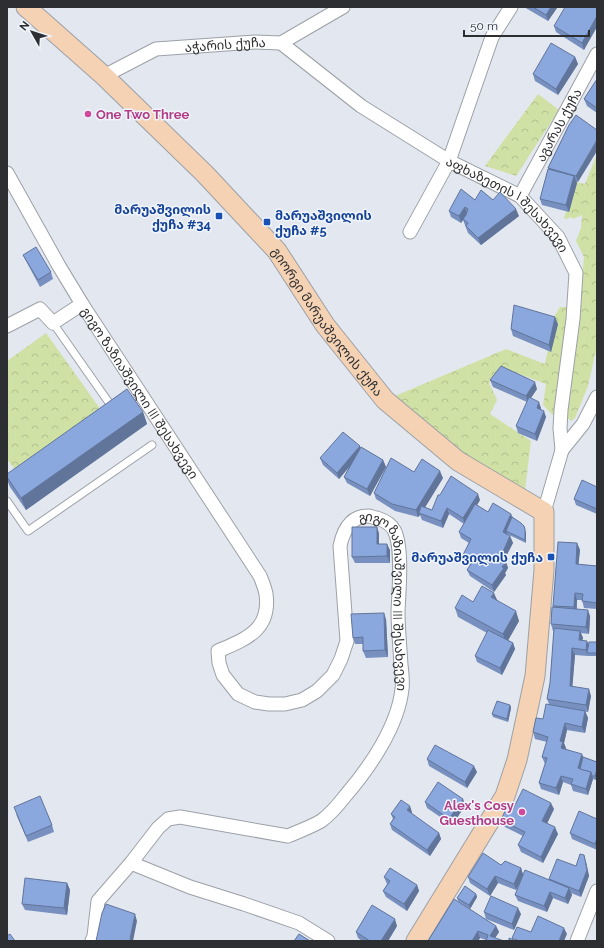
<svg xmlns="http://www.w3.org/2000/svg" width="604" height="948" font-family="Raleway,'Noto Sans Georgian',sans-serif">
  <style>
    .forest { fill: url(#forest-crowns) }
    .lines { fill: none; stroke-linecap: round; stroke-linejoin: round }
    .lane-casing { stroke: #9ca0a7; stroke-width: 9 }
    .street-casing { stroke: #9ca0a7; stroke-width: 15 }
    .secondary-casing { stroke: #9ca0a7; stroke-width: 21 }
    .lane { stroke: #fff; stroke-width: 7 }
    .street { stroke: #fff; stroke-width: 13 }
    .secondary { stroke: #f4d2b3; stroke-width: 19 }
    .wall { fill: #7790bf }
    .shaded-wall { fill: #61759b }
    .building { fill: #8aa7de; stroke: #61759b }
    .hotel-dot { fill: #d1479c; stroke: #f0f5fc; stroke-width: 1.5 }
    .transit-dot { fill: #1a4fb4; stroke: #f0f5fc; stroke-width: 1.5 }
    .labels { text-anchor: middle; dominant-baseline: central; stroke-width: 3; stroke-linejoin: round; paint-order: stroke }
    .street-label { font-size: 13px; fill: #2d2e31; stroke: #f0f5fc }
    .hotel-label { font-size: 13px; font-weight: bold; fill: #b23c85; stroke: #f0f5fc; text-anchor: start }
    .transit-label { font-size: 13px; font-weight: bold; fill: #164399; stroke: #f0f5fc; text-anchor: end }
  </style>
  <defs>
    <pattern id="forest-crowns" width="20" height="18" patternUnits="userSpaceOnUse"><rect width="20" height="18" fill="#d0e1a5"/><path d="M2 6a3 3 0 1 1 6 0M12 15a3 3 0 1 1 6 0" fill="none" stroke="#b3c18e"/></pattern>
  </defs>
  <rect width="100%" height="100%" fill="#e3e7ef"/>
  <g class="forest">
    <polygon points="538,94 559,110 516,176 485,166"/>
    <polygon points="597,154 597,346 588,386 575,418 571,421 565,416 577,332 584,257 576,241 581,228 582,215 573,219 571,217 566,219 564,218 576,182 585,184"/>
    <polygon points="560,307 571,307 556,418 543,405 546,384 503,368 489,383 497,400 490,414 531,441 525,490 455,453 395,396 506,349 545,364 554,317"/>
    <polygon points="46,333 101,410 16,471 7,459 7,361"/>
  </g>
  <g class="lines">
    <defs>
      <g id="lane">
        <polyline points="53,323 112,407 111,408"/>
        <polyline points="7,501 28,531 152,445"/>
      </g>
      <g id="street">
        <path id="s1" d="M 281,43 L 361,106 L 449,161 L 520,196 L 558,237 L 576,273 L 573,319 L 561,410 L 560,428 L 562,450 L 544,512"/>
        <path id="s2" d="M 104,76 L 156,49 L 255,42 L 281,43 L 343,7"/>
        <path id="s3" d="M 7,173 L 59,266 L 82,304 L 260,576 C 262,581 265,588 266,594 C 271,630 246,639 218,651 L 219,663 L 223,675 L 238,694 L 255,702 L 269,704 L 285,704 L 302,700 L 317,691 L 333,675 L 341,659 L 347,641 L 340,546 C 343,532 350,516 368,516 C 371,516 374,518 377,518 C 383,520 391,524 394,530 C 403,546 399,591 398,611 C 398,629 400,647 401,665 C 402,673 403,682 402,689 C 398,726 370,767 346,795 C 339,804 331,814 321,821 C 311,827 299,831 288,836 L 180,817 L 168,819 L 158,828 L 131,863 L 98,901 L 94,936 L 92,941"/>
        <path id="s4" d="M 520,196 L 597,54"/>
        <polyline points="410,232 449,161 492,37 511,7"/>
        <polyline points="7,326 40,309 53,323 82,304"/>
        <polyline points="562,450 583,424 597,397"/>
        <polyline points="131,863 190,887 244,904 299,923 328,941"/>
        <polyline points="577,941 597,891"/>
      </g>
      <g id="secondary">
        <path id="s5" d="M 26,7 L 104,76 L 205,174 L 277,251 L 325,325 L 385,400 L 458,461 L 544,512 L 544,570 L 535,676 L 517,760 L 505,796 L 416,941"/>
      </g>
    </defs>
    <use href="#lane" class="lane-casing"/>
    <use href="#street" class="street-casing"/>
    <use href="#secondary" class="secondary-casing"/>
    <use href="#lane" class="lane"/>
    <use href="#street" class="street"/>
    <use href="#secondary" class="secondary"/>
  </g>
  <g class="wall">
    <polygon points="524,7 557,7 557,8 548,21"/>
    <polygon points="597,7 584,50 556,32 554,26"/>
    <polygon points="575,57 578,64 558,95 535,81 533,74"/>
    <polygon points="597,79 597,113 587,106 584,99"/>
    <polygon points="569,125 578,182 576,182 577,183 569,212 542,205 540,199 548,169 548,168"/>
    <polygon points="475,200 493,200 519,216 481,245 468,233 463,220 461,223 451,217 449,211"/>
    <polygon points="23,255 51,272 53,279 40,287 26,261"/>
    <polygon points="558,324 551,352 513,336 511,329"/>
    <polygon points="490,380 537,389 531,398 541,408 541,409 546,417 537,441 518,433 516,426 527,402 493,387"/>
    <polygon points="143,412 147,424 26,510 10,487 7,480 7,474"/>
    <polygon points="360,448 383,460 386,467 370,496 347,483 344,477 349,467 339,479 323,465 320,458"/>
    <polygon points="414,472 443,478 425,507 432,510 480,500 477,505 488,512 512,517 526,533 526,543 507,534 507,535 510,536 513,543 504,560 506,562 508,568 505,573 506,575 494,592 470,576 467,570 470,565 465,562 463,555 469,543 461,538 459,532 464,524 449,514 443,528 422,520 420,515 418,517 395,511 376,499 374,493"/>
    <polygon points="597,487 597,514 576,505 574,499"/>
    <polygon points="379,533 379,544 390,550 390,563 355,563 352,557"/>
    <polygon points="577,543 580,550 578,564 597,566 597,609 584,608 582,600 577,600 577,609 590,616 589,634 581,633 583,638 582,640 588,644 597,642 597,656 588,656 575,655 572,686 591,696 588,712 582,711 585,711 588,718 585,733 567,730 564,743 566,749 583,757 597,762 596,780 593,779 588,795 573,791 571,785 563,782 559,795 541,789 539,783 545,764 542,757 547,742 535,739 533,732 543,719 549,704 547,699 550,683 554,631 553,631 551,624 553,606"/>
    <polygon points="497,601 519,621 508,640 513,643 515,649 502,675 477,662 475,656 487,633 458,617 455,608 473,602"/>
    <polygon points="386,619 388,657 366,658 363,651 363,644 355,644 353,638"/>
    <polygon points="510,705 511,708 508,722 493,717 492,714"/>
    <polygon points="427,759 477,772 467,788 429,766"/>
    <polygon points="463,799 465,806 452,825 427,808 425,802"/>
    <polygon points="554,809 547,823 558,834 543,863 521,852 518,845 523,836 503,826 501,820 512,811"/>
    <polygon points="412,812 411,814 439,833 441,839 430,856 392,830 390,824 393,819 391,814"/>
    <polygon points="16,814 52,825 54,832 28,842"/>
    <polygon points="597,819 597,850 572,839 570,833"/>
    <polygon points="586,862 589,876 581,897 571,893 572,895 568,904 553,898 547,912 518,901 515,895 521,881 516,890 498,883 490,896 470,883 468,877 501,865 521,868 523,874 549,880 549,879 576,866"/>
    <polygon points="384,877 417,885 419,891 407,911 386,897 383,891 387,884"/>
    <polygon points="67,883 70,890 67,915 25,910 22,904"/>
    <polygon points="476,894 477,897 470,909 458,901 457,898"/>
    <polygon points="484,912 521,914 514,930 486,919"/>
    <polygon points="397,926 388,941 362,941 358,938 356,932"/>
    <polygon points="496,926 499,932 495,938 486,940 480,938 478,941 428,941"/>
  </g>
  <g class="shaded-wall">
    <polygon points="551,7 557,7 557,8 548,21 546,15"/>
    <polygon points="597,16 597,27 584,50 582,43"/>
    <polygon points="575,57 578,64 558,95 556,89"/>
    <polygon points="597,140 597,151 578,182 576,176"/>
    <polygon points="574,176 577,183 569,212 566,205"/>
    <polygon points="465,207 467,214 461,223 459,216"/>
    <polygon points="516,209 519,216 481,245 478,238"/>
    <polygon points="555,317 558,324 551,352 549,345"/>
    <polygon points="535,382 537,389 528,402 526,396"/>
    <polygon points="539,402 541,408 539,414 537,408"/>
    <polygon points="544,411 546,417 537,441 535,434"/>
    <polygon points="143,412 147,424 26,510 21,498"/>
    <polygon points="360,446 362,452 339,479 337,473"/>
    <polygon points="383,460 386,467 370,496 367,489"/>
    <polygon points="440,471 443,478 421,514 419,513 420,515 418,517 416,510"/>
    <polygon points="478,494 480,500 465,525 463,518"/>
    <polygon points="447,508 449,514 443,528 441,521"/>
    <polygon points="511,514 514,520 506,531 507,534 505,539 503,532"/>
    <polygon points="524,526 526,533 526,543 525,540"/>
    <polygon points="377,527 379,533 379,550 377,544"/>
    <polygon points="510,536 513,543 504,560 504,565 506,562 508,568 505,573 506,575 494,592 492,585 501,559 502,554"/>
    <polygon points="577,543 580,550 578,570 576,564"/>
    <polygon points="387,544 390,550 390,563 387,556"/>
    <polygon points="494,593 498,602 491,597"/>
    <polygon points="575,593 577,600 576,614 574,607"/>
    <polygon points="588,610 590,616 589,634 586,627"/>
    <polygon points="516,611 519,621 506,644 503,634"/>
    <polygon points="384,613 386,619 388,657 385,650"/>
    <polygon points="580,631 583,638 581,646 579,640"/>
    <polygon points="587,641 590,647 587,653 586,650"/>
    <polygon points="513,643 515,649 502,675 500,668"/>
    <polygon points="572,648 575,655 572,692 570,686"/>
    <polygon points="589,689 591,696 588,712 586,705"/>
    <polygon points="510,705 511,708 508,722 507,719"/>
    <polygon points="585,711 588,718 585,733 582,727"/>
    <polygon points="565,723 567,730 564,743 566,748 564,754 561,748 560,741"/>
    <polygon points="582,754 585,761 579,771 578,768"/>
    <polygon points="474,766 477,772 467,788 465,782"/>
    <polygon points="597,769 597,776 596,780 595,776"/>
    <polygon points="591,772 593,779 588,795 586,789"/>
    <polygon points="561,776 563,782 559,795 556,788"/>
    <polygon points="463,799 465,806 452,825 449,819"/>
    <polygon points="551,803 554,809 545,828 542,821"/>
    <polygon points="410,806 412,812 409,817 407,810"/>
    <polygon points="555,827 558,834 543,863 541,857"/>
    <polygon points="439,833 441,839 430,856 427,850"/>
    <polygon points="597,838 597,850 595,844"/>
    <polygon points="584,855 586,862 589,876 581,897 579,891"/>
    <polygon points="521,868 523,875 516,890 514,884"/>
    <polygon points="495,876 498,883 490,896 487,889"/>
    <polygon points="67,883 70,890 67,915 64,908"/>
    <polygon points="417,885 419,891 407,911 404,904"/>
    <polygon points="569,888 572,895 568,904 565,898"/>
    <polygon points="550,892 553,898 547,912 544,906"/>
    <polygon points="476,894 477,897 470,909 469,905"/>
    <polygon points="518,908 521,914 514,930 512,924"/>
    <polygon points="135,914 137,921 133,941 130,941 130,939"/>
    <polygon points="395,919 397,926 388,941 381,941"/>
    <polygon points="496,926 499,932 493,941 490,936"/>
    <polygon points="564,928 567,934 564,941 559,941"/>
    <polygon points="478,931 480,938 478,941 472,941"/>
  </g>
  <g class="building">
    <polygon points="533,7 551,7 546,15"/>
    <polygon points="565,7 597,7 597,16 582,43 554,26"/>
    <polygon points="551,43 575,57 556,89 533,74"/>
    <polygon points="597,79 597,108 584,99"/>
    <polygon points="576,115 597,130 597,140 576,176 548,168 569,125"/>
    <polygon points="548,169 574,176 566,205 540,199"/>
    <polygon points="461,189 475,200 481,190 493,200 500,192 516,209 478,238 466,226 468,223 463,219 466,215 468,209 465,207 459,216 449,211"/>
    <polygon points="36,247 51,272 38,280 23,255"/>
    <polygon points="514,305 555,317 549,345 511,329"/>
    <polygon points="501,366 535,382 526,396 490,380"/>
    <polygon points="127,389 143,412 21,498 7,477 7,474"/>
    <polygon points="529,397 539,402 537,408 544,411 535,434 516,426"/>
    <polygon points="343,432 360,446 337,473 320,458"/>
    <polygon points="361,447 383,460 367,489 344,477"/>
    <polygon points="391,458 414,472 422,459 440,471 416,510 392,504 374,493"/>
    <polygon points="451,476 478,494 463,518 447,508 441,521 419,513 421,506 432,510 438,495 440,495"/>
    <polygon points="582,480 597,487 597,509 574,499"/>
    <polygon points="493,503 511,514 503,532 510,536 502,554 501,559 506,562 502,567 504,568 492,585 467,570 473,561 463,555 471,539 459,532 475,504 488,512"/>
    <polygon points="512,517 521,523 524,526 525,529 525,540 506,531"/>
    <polygon points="352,527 377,527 377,544 387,544 387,556 352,557"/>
    <polygon points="558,542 577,543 576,564 597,566 597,603 582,601 583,594 575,593 574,607 553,606"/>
    <polygon points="482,586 494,593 491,597 516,611 503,634 455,608 462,595 473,602"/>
    <polygon points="552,607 588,610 586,627 551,624"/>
    <polygon points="384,613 385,650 363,651 363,637 353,638 351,614"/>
    <polygon points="554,628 580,631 579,640 587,641 586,650 572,648 570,686 589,689 586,705 547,699 550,683"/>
    <polygon points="488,630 513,643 500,668 475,656"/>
    <polygon points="589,642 597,642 597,653 587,653"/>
    <polygon points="497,701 510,705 507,719 492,714"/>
    <polygon points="546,704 585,711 582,727 565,723 560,741 563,742 561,748 582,754 578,768 591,772 586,789 571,784 573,779 561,776 556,788 539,783 547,758 542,757 548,737 533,732 536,718 543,719"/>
    <polygon points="435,745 474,766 465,782 427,759"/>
    <polygon points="583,757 597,762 597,769 595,776 592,776 591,772 580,769"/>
    <polygon points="438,782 463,799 449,819 425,802"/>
    <polygon points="523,789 551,803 542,821 555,827 541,857 518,845 525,832 501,820 506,809 512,811"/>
    <polygon points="40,796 52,825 26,836 14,807"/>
    <polygon points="401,800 410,806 407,810 439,833 427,850 390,824 395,817 391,814"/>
    <polygon points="579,811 597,819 597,838 595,844 570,833"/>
    <polygon points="483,853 501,865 505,861 521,868 514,884 495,876 487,889 468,877"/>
    <polygon points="580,854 584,855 587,870 579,891 549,879 557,859 576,866"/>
    <polygon points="390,868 417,885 404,904 383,891 390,881 384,877"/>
    <polygon points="525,870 569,888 565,898 550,892 544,906 515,895"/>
    <polygon points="25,878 67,883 64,908 22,904"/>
    <polygon points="465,886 476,894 469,905 457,898"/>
    <polygon points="491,896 518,908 512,924 484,912"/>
    <polygon points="454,899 496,926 490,936 504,941 486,941 488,935 478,931 472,941 428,941"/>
    <polygon points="106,904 135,914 130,939 132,941 96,941 102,913"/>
    <polygon points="372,905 395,919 381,941 370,941 356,932"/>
    <polygon points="538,916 564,928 559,941 519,941 512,938 517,927 531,932"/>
    <polygon points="10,934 15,941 7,941 7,936"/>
    <polygon points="299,934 310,941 294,941"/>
    <polygon points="509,938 516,941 509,941"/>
  </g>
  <g class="hotel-dot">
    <circle cx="88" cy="114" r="4"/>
    <circle cx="522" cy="812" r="4"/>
  </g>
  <g class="transit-dot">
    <rect x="215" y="212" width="8" height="8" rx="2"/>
    <rect x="263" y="218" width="8" height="8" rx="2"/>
    <rect x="547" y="553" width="8" height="8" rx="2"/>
  </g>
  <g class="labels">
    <g class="street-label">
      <text stroke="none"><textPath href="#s2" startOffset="128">აჭარის ქუჩა</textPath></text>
      <text stroke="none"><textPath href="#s4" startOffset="81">აგარას ქუჩა</textPath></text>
      <text stroke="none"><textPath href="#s1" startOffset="280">აფხაზეთის I შესახვევი</textPath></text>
      <text stroke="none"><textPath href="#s5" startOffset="437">გიორგი მარუაშვილის ქუჩა</textPath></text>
      <text stroke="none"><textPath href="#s3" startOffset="257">გიგო ზაზიაშვილი III შესახვევი</textPath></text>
      <text stroke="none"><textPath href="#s3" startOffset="1001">გიგო ზაზიაშვილი III შესახვევი</textPath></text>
    </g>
    <g class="hotel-label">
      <text x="96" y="114">One Two Three</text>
      <text x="514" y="805" text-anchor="end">Alex's Cosy<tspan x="514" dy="15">Guesthouse</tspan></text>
    </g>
    <g class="transit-label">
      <text x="211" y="209">მარუაშვილის<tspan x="211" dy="15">ქუჩა #34</tspan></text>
      <text x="275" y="215" text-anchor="start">მარუაშვილის<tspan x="275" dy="15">ქუჩა #5</tspan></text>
      <text x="543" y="557">მარუაშვილის ქუჩა</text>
    </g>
  </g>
  <rect width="604" height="948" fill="none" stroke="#2d2e31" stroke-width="16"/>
  <g transform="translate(32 32) rotate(309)" stroke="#f0f5fc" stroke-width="3" paint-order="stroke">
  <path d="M0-3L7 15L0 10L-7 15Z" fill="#2d2e31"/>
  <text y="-6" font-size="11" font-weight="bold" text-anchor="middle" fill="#2d2e31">N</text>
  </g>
  <path d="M464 30v6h125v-6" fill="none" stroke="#2d2e31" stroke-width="2"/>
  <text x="470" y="30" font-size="12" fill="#2d2e31" stroke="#f0f5fc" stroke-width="3" paint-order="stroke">50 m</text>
</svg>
